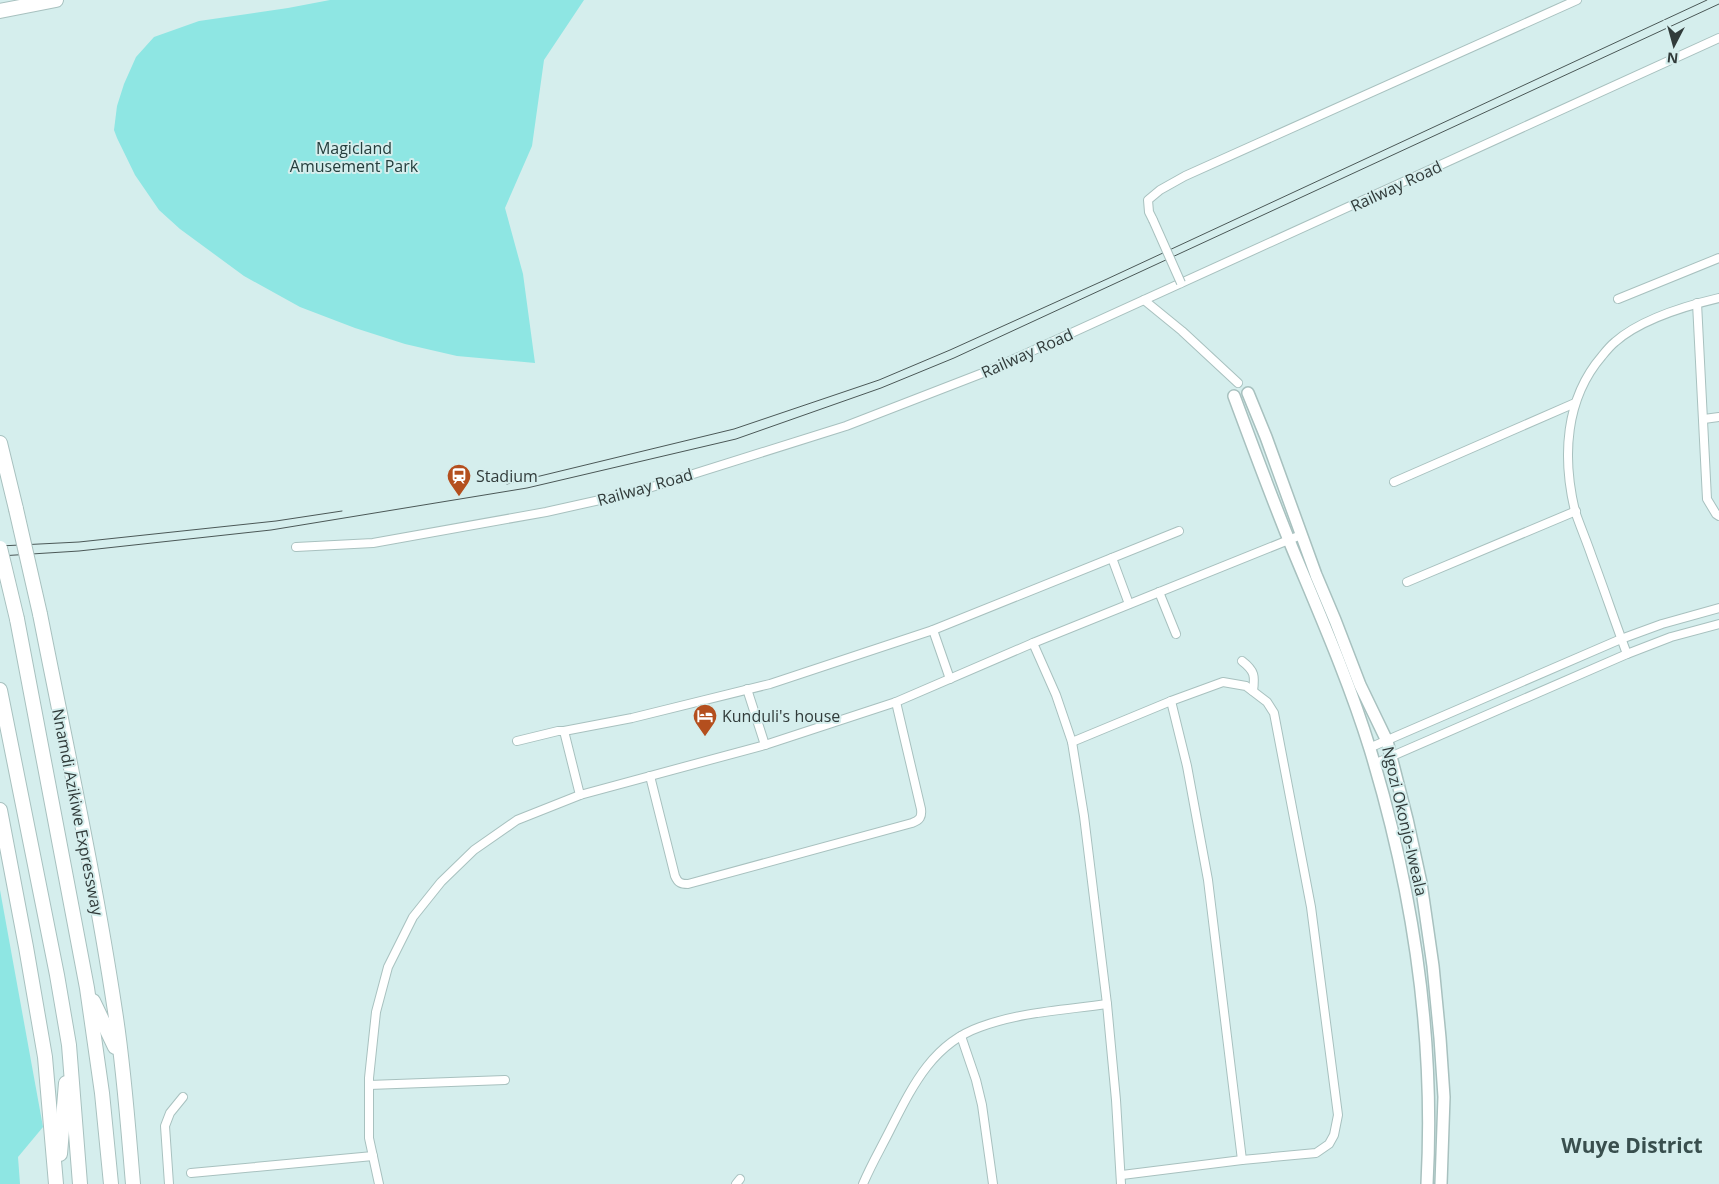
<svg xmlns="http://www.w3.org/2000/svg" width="1719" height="1184" font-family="'Open Sans',sans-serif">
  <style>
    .green { fill: #8ee6e3 }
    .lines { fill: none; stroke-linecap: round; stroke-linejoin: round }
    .street-casing { stroke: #a8c1bf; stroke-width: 10 }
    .secondary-casing { stroke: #a8c1bf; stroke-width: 14 }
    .highway-casing { stroke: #a8c1bf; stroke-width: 16 }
    .street { stroke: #fff; stroke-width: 8 }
    .secondary { stroke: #fff; stroke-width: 11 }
    .highway { stroke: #fff; stroke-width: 14 }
    .tram { stroke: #4b5857; stroke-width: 1 }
    .street-bridge-casing { stroke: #a8c1bf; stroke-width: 10; stroke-linecap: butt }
    .highway-bridge-casing { stroke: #a8c1bf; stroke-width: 16; stroke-linecap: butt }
    .street-bridge { stroke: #fff; stroke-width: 8 }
    .highway-bridge { stroke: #fff; stroke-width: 14 }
    .labels { text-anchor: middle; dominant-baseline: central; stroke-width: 4; stroke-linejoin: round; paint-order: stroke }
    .park-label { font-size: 16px; fill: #243d3c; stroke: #d5eeed }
    .street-label { font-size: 16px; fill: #313b3a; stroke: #d5eeed }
    .poi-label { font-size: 16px; fill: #313b3a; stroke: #d5eeed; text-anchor: start }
    .district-label { font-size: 21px; font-weight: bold; fill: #394f4e; stroke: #d5eeed }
  </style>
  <rect width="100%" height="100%" fill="#d5eeed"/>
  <g class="green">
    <polygon points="330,0 584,0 544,60 532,146 505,208 523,274 535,363 457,356 405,344 355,328 300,307 244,276 180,229 159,210 135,175 117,138 114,130 117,106 124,84 136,57 154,37 199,21 288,8"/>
    <polygon points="0,890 43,1127 18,1157 20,1184 0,1184"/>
  </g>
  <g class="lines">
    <defs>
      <g id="street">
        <polyline points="1153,220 1149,212 1148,200 1160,190 1185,176 1577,0"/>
        <polyline points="1618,299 1719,258"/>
        <polyline points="1144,300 1182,331 1238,383"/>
        <polyline points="1697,303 1707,499 1716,514 1719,516"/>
        <polyline points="1704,419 1719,417"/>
        <polyline points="1394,482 1575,403"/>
        <polyline points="296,547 373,543 546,512 636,492 846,426 988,371 1719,38"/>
        <polyline points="1112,558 1129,604"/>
        <polyline points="1407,582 1576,511"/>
        <polyline points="1159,592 1176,634"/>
        <polyline points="933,630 950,679"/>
        <polyline points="1033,643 1056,695 1072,742 1084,816 1107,1004 1116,1100 1121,1184"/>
        <path d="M 1627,654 C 1615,622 1604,589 1592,557 C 1587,542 1580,526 1575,511 C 1562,457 1565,399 1602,356 C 1606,351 1610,346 1615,342 C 1641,319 1685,306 1719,298"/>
        <path d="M 1242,661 C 1255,671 1255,676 1253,691"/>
        <polyline points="747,689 765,745"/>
        <polyline points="1171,701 1187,766 1208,880 1242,1160"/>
        <polyline points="564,731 580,795"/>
        <polyline points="517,741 558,731 564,731 632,718 770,684 933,630 1179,531"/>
        <polyline points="1072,742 1171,701 1223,682 1246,686 1267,702 1274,713 1311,907 1338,1115 1334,1135 1329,1144 1316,1153 1242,1160 1122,1175"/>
        <polyline points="1369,748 1621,639 1662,624 1719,608"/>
        <polyline points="1374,764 1627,654 1671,637 1719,624"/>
        <path d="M 650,776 L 675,876 C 678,883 681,884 688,884 L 912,823 C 920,820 922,817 921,809 L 896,702"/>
        <polyline points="961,1036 976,1080 982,1105 993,1184"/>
        <polyline points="369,1085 505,1080"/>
        <polyline points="191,1173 373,1156"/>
        <polyline points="169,1184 165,1126 170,1113 183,1097"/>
        <polyline points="379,1184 369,1138 369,1078 376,1012 388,967 413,917 441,882 474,850 517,820 580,795 765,745 896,702 1033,643 1301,535"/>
        <polyline points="736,1184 740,1179"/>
        <path d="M 863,1184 C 871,1165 881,1148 890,1130 C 912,1087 932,1044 980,1027 C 1020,1012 1065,1010 1107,1004"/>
      </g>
      <g id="secondary">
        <polyline points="1248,393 1266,437 1316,575 1335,620 1360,685 1387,741 1407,819 1421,883 1433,966 1440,1038 1444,1097 1441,1184"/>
        <path d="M 1234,396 C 1253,447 1272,499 1293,550 C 1320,615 1349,681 1370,749 C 1413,890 1435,1037 1427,1184"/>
      </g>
      <g id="highway">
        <polyline points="0,11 56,0"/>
        <polyline points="0,443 16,509"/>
        <path d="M 40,614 C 66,746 95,878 115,1011 C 124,1068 128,1126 133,1184"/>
        <polyline points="17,619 87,988 102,1093 111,1184"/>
        <polyline points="0,690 57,975 69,1045 80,1184"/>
        <polyline points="0,810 26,947 45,1057 56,1184"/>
        <polyline points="93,1001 115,1047"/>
        <polyline points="60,1154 66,1083"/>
      </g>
    </defs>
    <use href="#street" class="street-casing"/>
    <use href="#secondary" class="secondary-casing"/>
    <use href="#highway" class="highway-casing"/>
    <use href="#street" class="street"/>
    <use href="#secondary" class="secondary"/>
    <use href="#highway" class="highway"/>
    <g class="tram">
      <polyline points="507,484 734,429 879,380 950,350 1107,279 1707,0"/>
      <polyline points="0,546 79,542 276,521 342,511"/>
      <polyline points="0,556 79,551 271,530 527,488 736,439 881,388 954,358 1719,4"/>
    </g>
    <defs>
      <polyline id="street-bridge" points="1153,220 1181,283"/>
      <g id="highway-bridge">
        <polyline points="16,509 40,614"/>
        <polyline points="0,548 17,619"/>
      </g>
    </defs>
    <use href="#street-bridge" class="street-bridge-casing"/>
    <use href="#highway-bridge" class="highway-bridge-casing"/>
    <use href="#street-bridge" class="street-bridge"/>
    <use href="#highway-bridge" class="highway-bridge"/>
  </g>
  <defs>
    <symbol id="station-pin" viewBox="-11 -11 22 30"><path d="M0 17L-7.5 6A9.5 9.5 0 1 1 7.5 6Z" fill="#b44f1e" stroke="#d5eeed"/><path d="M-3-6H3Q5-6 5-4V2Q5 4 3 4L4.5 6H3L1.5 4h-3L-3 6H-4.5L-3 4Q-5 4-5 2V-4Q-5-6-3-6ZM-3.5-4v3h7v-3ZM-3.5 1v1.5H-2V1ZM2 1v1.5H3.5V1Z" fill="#fff"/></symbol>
    <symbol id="hotel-pin" viewBox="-11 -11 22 30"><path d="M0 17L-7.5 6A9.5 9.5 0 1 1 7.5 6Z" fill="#b44f1e" stroke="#d5eeed"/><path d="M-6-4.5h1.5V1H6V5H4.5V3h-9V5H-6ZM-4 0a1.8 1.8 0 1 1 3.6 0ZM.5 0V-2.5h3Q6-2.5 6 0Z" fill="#fff"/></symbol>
  </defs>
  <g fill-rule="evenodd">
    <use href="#station-pin" x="445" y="462" width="28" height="38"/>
    <use href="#hotel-pin" x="691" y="702" width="28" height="38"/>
  </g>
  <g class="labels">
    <g class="park-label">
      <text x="354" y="148">Magicland<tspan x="354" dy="18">Amusement Park</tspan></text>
    </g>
    <g class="street-label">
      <text transform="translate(1396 186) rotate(-25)">Railway Road</text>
      <text transform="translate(1027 353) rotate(-24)">Railway Road</text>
      <text transform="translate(645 487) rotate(-16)">Railway Road</text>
      <text transform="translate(78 812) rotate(79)">Nnamdi Azikiwe Expressway</text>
      <text transform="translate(1405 821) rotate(77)">Ngozi Okonjo-Iweala</text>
    </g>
    <g class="poi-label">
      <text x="476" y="476">Stadium</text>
      <text x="722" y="716">Kunduli's house</text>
    </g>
    <g class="district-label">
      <text x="1632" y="1145">Wuye District</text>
    </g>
  </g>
  <g transform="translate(1674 45) rotate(186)" stroke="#d5eeed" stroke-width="4" paint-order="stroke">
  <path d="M0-4L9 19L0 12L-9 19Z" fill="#313b3a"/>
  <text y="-8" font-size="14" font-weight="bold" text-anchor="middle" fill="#313b3a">N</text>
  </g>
</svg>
